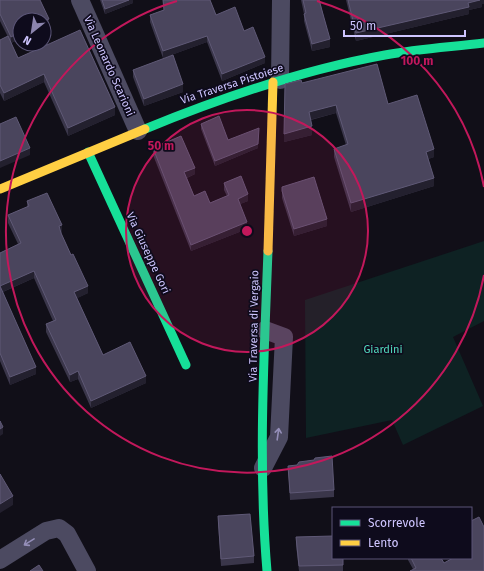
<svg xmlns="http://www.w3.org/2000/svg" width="484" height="571" font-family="'Fira Sans',sans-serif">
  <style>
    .green { fill: #0e2223 }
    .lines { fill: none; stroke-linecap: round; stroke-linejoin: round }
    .street { stroke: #4c4a61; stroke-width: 18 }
    .fast { stroke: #16e098; stroke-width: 9 }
    .slow { stroke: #ffcf43; stroke-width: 9 }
    .wall { fill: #3a364a }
    .shaded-wall { fill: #23202e }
    .building { fill: #4a455d; stroke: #5f5976 }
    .oneway { stroke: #948eb8 }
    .ring { fill: none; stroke: #c2185b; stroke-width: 2 }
    .labels { text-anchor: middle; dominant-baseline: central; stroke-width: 3.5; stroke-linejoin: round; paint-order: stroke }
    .street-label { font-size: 11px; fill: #cec5ff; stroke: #0e0b1c }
    .park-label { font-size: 11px; fill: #52debf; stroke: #0e0b1c }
    .centre { fill: #c2185b; stroke: #0e0b1c; stroke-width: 2 }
    .ring-label { font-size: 12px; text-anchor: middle; font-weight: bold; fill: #c2185b; stroke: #0e0b1c; stroke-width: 3.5; stroke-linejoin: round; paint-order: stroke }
  </style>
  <rect width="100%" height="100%" fill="#110f18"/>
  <polygon class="green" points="484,241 484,321 453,337 483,406 403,445 392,420 306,438 305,300"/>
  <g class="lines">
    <g class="street">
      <polyline points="80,0 138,131"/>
      <polyline points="280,80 281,0"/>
      <polyline points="263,468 279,437 284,337 265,330"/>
      <polyline points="0,560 46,531 59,528 67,534 87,571"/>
    </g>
    <g class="fast">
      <path d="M 145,129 C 223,97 302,70 385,55 C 418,49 451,47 484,43"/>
      <polyline points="88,152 186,365"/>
      <path d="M 267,571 C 258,465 264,357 268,251"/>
    </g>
    <g class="slow">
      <polyline points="0,189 145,129"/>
      <polyline points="268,251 273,82"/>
    </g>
  </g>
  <g class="wall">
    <polygon points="0,0 49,26 20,20 20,39 11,43 18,58 115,115 68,136 44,82 4,101 0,93 0,40 8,37 0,21"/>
    <polygon points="100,0 133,0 133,3 105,14"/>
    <polygon points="163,0 210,0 216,15 244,31 265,63 222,81 207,42 163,58 150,22 150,15 164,10"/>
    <polygon points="301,0 320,0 330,47 312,51 304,21 304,14"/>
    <polygon points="346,0 484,0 482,4 482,7 469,10 469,14 356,41"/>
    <polygon points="133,70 183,92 144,106 133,77"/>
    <polygon points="302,83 388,104 434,157 428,159 434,186 351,212 334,157 334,149 346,145 336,113 311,120 312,135 284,142"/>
    <polygon points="201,124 228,140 258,148 215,166 201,129"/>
    <polygon points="153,148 195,174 187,178 194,196 210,203 227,196 224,190 224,183 248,201 240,204 247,229 191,251 153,155"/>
    <polygon points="282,187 327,226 294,236 282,198"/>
    <polygon points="27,201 62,232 61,233 88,293 77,298 103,355 146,383 91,408 78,379 70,382 46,332 46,324 53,321 34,278 3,292 36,374 10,385 0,361 0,253 18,244 8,223 8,215 27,207"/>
    <polygon points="314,460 334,490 334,497 290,500 288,466 297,465"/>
    <polygon points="218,516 254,556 254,563 221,566 218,523"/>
    <polygon points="296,537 343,558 343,571 299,571 296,545"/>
    <polygon points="408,558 441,558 444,563 471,558 484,571 413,569 408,560"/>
  </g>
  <g class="shaded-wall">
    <polygon points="129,0 133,0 133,3 105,14 105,9"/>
    <polygon points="480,0 484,0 484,4 482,4 482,7 469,10 469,14 356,41 356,33 468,3"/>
    <polygon points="49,19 49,26 44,28 44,21"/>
    <polygon points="20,32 20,39 11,43 11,37"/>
    <polygon points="207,36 207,42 163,58 163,51"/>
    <polygon points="330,39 330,47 312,51 312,44"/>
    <polygon points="265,57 265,63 222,81 222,74"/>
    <polygon points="44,74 44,82 4,101 4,93"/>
    <polygon points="183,84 183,92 144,106 144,99"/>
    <polygon points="336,105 336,113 309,120 309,112"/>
    <polygon points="115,107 115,115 68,136 68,128"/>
    <polygon points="312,126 312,135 284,142 284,134"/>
    <polygon points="259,128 258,148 215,166 215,161"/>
    <polygon points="30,148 30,155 0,168 0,161"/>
    <polygon points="434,149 434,157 426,160 426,152"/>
    <polygon points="195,168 195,174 184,179 184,172"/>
    <polygon points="434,178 434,186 351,212 351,203"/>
    <polygon points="248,194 248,201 238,205 238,199"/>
    <polygon points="327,219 327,226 294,236 294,229"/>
    <polygon points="247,222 247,229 191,251 191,245"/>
    <polygon points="62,225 62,232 59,233 59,226"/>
    <polygon points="34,271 34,278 0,293 0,286"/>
    <polygon points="88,286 88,293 74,300 74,292"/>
    <polygon points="36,367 36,374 10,385 10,377"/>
    <polygon points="78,371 78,379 70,382 70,375"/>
    <polygon points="146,376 146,383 91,408 91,401"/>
    <polygon points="3,427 3,434 0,436 0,429"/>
    <polygon points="13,496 13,505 0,513 0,504"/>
  </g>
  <g class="building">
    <polygon points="0,0 40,0 49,19 44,21 44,20 20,20 20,32 11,37 0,14"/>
    <polygon points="102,0 129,0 105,9"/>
    <polygon points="163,0 210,0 216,15 235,7 244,31 253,27 265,57 222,74 207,36 163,51 150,15 164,10"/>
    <polygon points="303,0 319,0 330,39 312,44 304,14 306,13"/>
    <polygon points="348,0 480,0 468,3 469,7 356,33"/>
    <polygon points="80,30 115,107 68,128 44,74 4,93 0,85 0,40 8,36 18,58"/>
    <polygon points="173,55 183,84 144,99 133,70"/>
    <polygon points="377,64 388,104 417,95 434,149 426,152 434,178 351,203 334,149 348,144 336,105 309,112 312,126 284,134 285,84 301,80 302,83"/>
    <polygon points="219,116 228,140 259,128 258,144 215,161 201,124"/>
    <polygon points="16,117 30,148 0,161 0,124"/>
    <polygon points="181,136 195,168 184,172 194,196 205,191 210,203 229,195 224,183 241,176 248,194 238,199 247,222 191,245 153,148"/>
    <polygon points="314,177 327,219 294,229 282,191 282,187"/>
    <polygon points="47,193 62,225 59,226 61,233 71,255 73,254 88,286 74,292 103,355 130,342 146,376 91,401 78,371 70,375 46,324 56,320 34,271 0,286 0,253 21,243 8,215 29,206 27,201"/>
    <polygon points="0,286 36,367 10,377 0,353"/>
    <polygon points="0,421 3,427 0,429"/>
    <polygon points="332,456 334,490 290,493 288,466 297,465 299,462 314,460 315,458"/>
    <polygon points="0,474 13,496 0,504"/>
    <polygon points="250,514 254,556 221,559 218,516"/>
    <polygon points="479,517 484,527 484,571 410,571 416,568 411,558 441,558 444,563 453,558 471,558 471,521"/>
    <polygon points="333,536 333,558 343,558 343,565 299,566 296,537"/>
    <polygon points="39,565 43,571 30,571"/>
  </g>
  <defs><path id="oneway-shaft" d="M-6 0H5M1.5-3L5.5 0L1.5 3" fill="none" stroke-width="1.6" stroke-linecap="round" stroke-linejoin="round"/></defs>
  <g class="oneway">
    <use href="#oneway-shaft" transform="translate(278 434) rotate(-82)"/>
    <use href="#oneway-shaft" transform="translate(29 542) rotate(148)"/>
  </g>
  <circle cx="247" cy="231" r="121" fill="#c2185b" fill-opacity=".12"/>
  <g class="ring">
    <circle cx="247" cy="231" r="121"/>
    <path d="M484 275A241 241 0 1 1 177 1M317 1A241 241 0 0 1 484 187"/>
  </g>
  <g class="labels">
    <g class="street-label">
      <text transform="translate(109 66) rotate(66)">Via Leonardo Scarioni</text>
      <text transform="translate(232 84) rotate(-18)">Via Traversa Pistoiese</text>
      <text transform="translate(148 253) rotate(65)">Via Giuseppe Gori</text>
      <text transform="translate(254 326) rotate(-89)">Via Traversa di Vergaio</text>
    </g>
    <g class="park-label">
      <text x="383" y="349">Giardini</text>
    </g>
  </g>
  <circle cx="247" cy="231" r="6" class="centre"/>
  <g class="ring-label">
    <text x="417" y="65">100 m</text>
    <text x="161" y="150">50 m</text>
  </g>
  <rect x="332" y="507" width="140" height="52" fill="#0e0b1c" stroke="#5b5577"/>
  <rect x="340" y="520" width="20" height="6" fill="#16e098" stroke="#5b5577"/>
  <text x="368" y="527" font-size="12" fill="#cec5ff">Scorrevole</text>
  <rect x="340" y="540" width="20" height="6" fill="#ffcf43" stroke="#5b5577"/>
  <text x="368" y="547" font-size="12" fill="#cec5ff">Lento</text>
  <g transform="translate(32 32) rotate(210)"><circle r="19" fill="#0e0b1c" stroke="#5b5577"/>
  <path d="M0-3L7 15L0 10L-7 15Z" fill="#8c85ae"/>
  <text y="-6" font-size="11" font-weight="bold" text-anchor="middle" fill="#cec5ff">N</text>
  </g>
  <path d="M344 30v6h121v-6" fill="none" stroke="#cec5ff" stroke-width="2"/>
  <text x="350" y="30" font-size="12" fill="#cec5ff" stroke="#0e0b1c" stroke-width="3" paint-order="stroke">50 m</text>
</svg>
